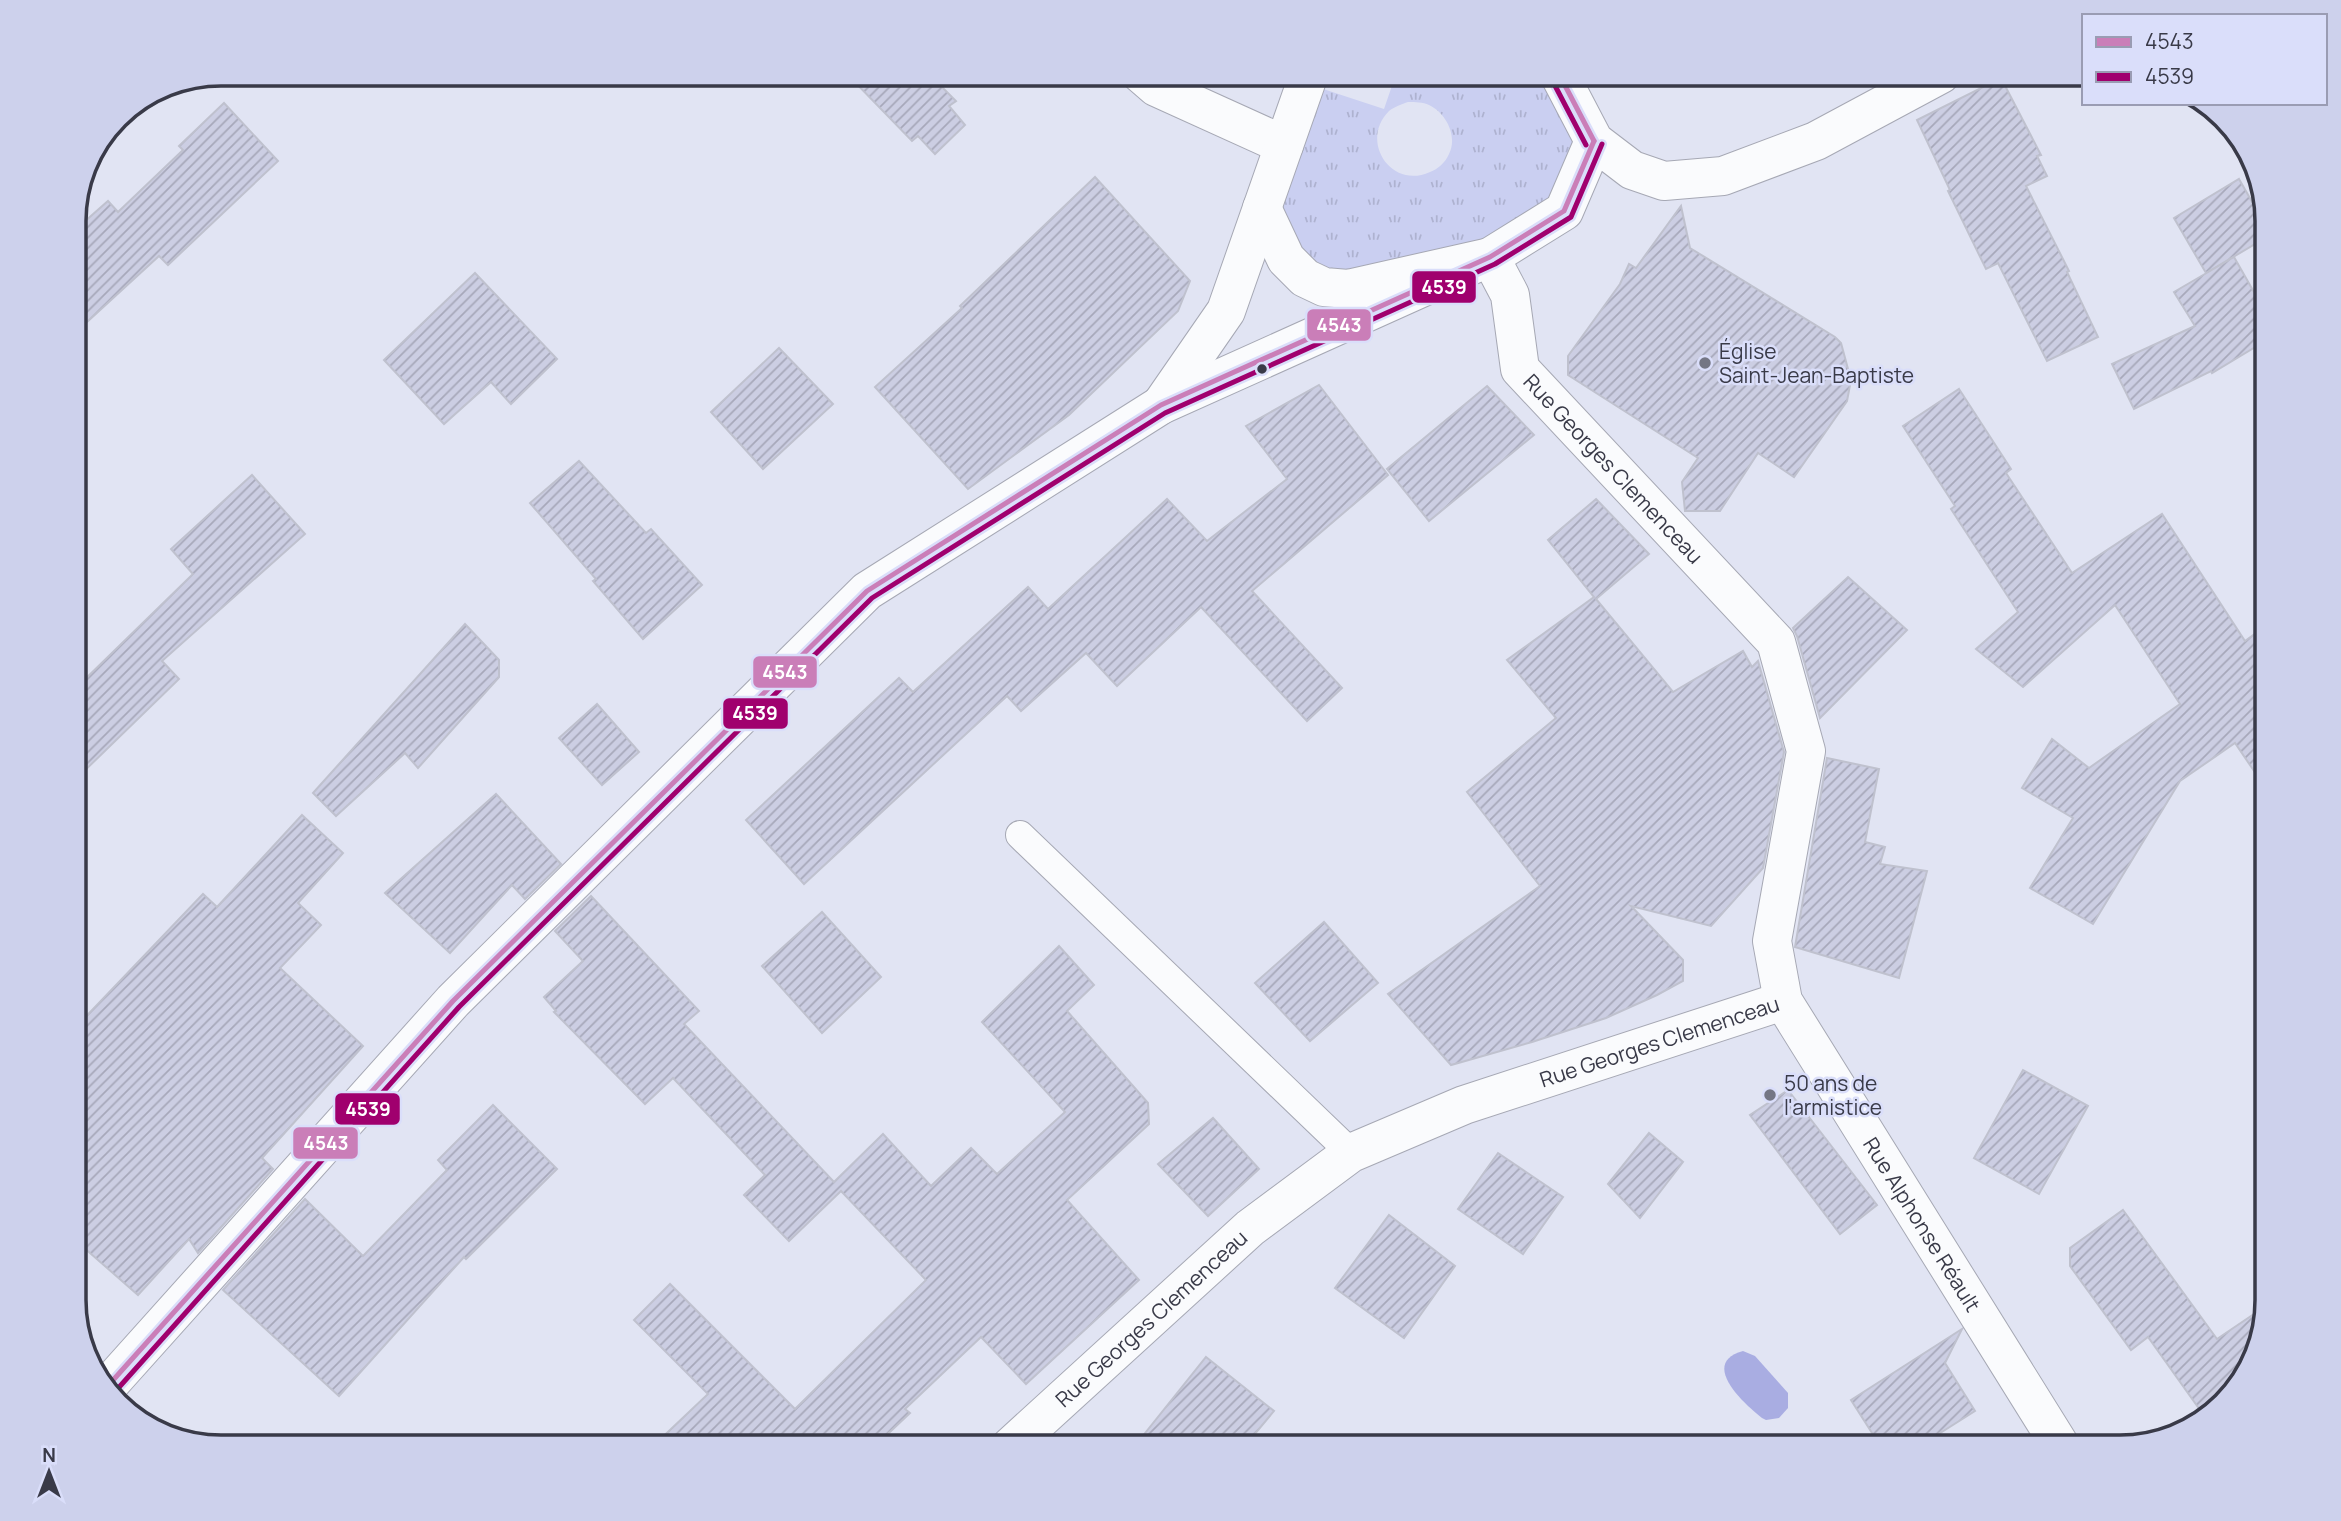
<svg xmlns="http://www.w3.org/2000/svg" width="2341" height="1521" font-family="Manrope,sans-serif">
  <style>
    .grass { fill: url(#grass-tufts); fill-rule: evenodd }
    .water { fill: #a9ade2 }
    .building { fill: url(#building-hatch); stroke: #bfc1ce; stroke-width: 2 }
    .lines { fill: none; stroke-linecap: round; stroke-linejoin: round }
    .service-casing { stroke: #a6a8b4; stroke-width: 30 }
    .minor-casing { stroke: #a6a8b4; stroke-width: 40 }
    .tertiary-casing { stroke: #a6a8b4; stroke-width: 40 }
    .service { stroke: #fafbfd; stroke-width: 28 }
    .minor { stroke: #fafbfd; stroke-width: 38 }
    .tertiary { stroke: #fafbfd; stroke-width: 38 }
    .bus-1-casing { stroke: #dadefa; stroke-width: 10 }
    .bus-2-casing { stroke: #dadefa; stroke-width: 10 }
    .bus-1 { stroke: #ca7eb8; stroke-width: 5 }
    .bus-2 { stroke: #a0006e; stroke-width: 5 }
    .poi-dot { fill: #747684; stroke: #dadefa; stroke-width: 2.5 }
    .bus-dot { fill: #393a48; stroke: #dadefa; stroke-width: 2.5 }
    .labels { text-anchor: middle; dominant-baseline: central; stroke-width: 5; stroke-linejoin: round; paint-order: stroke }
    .poi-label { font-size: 21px; fill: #393a48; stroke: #dadefa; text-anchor: start }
    .street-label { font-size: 21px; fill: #393a48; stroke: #dadefa }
    .rim { fill: none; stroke: #393a48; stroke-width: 3.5 }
    .line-badge { stroke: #dadefa; stroke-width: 2.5 }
    .badge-label { font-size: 19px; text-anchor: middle; font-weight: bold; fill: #fff }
  </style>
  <defs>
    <pattern id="grass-tufts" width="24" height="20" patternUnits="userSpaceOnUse" patternTransform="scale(1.75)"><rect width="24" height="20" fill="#cacff1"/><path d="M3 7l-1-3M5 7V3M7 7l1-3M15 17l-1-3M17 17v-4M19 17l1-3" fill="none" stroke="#aeb2d0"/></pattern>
    <pattern id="building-hatch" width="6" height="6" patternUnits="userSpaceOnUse" patternTransform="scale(1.75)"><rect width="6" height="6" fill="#cccee3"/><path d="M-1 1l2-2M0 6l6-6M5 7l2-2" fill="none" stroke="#a7a8ba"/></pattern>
  </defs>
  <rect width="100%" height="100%" fill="#e1e4f3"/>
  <path class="grass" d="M 1396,74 L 1559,74 L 1594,141 L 1564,211 L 1490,257 L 1324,287 L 1262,208 L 1314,86 L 1384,109 ZM 1408,102 C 1415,102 1423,102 1429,105 C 1446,113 1458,136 1449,154 C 1445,163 1438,169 1430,172 C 1391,190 1359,141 1389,111 C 1394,107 1402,104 1408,102 Z"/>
  <path class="water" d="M 1743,1351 L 1755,1356 L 1788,1393 L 1788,1408 L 1779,1418 L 1766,1420 L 1762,1418 C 1744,1404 1699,1363 1743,1351 Z"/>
  <g class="building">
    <polygon points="847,74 929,74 956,101 949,106 965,125 935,154 918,136 912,141"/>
    <polygon points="2001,78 2041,155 2037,156 2047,176 2026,186 2069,271 2067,272 2098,337 2047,361 1998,263 1986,269 1948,191 1950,190 1917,120"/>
    <polygon points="224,103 278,161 168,265 159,256 74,334 74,231 108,201 118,212 183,150 179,146"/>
    <polygon points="1095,177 1190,281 1178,311 1069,415 968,489 875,387 962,308 960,306"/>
    <polygon points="2239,179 2267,228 2267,237 2206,273 2174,218"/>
    <polygon points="1681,206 1690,248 1835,337 1841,343 1851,380 1847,401 1794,477 1758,453 1720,511 1685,511 1682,482 1698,458 1568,375 1568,356 1620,284 1629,264 1636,268"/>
    <polygon points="2234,257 2267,315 2267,340 2212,373 2211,371 2134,409 2112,364 2195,326 2174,292"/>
    <polygon points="475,273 557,359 511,404 491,382 444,424 384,360"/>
    <polygon points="779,348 833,404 763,469 711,412"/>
    <polygon points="1319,385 1388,475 1252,591 1342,688 1307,721 1201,607 1117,686 1086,653 1021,711 1007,696 804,884 746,820 899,678 913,692 1028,587 1048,609 1167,499 1207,541 1287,479 1246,426"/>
    <polygon points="1487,386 1534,435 1429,521 1387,469"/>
    <polygon points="1959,389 2011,469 2006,473 2072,573 2162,514 2245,641 2267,625 2267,790 2235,743 2180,781 2093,924 2030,888 2073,818 2022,788 2052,739 2089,768 2180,704 2115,605 2023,687 1976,649 2018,612 1951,509 1955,506 1903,426"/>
    <polygon points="579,461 646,533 651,529 702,585 643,639 593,581 596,579 530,503"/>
    <polygon points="252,475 305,534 162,661 179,679 74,781 74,690 193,574 171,549"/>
    <polygon points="1596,499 1649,554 1596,599 1673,692 1743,651 1752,667 1758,661 1784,752 1763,868 1711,926 1631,906 1683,960 1683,981 1657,995 1606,1018 1532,1042 1451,1065 1388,994 1540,886 1467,792 1556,718 1507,660 1594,597 1548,540"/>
    <polygon points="1848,577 1907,630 1820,718 1797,636 1793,628"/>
    <polygon points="465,624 499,660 499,677 418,768 405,753 336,816 313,793"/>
    <polygon points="597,704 639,752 602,785 559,738"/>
    <polygon points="1827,758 1879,769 1865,842 1885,847 1880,864 1927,871 1899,978 1795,947"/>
    <polygon points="496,794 561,864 525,899 512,885 450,953 385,893"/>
    <polygon points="302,815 343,853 298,903 321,925 280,968 363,1046 262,1158 273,1169 198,1253 189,1239 138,1295 74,1239 74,1029 203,894 217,907"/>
    <polygon points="591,896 699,1011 684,1024 834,1182 883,1134 931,1186 971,1148 997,1174 1065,1112 982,1022 1059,946 1094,985 1067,1011 1148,1103 1149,1124 1067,1200 1139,1280 1026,1384 981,1337 905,1409 910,1413 874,1447 652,1447 708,1394 634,1320 670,1284 795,1409 926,1280 841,1191 789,1241 744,1195 765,1175 673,1078 645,1104 554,1012 556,1011 544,997 583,961 555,931"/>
    <polygon points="822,912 881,977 822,1033 762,966"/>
    <polygon points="1324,922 1378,983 1310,1041 1255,983"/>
    <polygon points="2023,1070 2088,1106 2039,1194 1974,1158"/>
    <polygon points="1788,1090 1877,1205 1840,1234 1750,1115"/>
    <polygon points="493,1105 557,1169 466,1259 464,1257 339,1396 223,1290 305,1199 363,1256 447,1170 438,1160"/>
    <polygon points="1213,1118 1259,1169 1208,1216 1158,1164"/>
    <polygon points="1649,1133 1683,1162 1640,1218 1608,1184"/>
    <polygon points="1498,1153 1563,1197 1523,1254 1458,1209"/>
    <polygon points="2123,1210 2217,1339 2266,1306 2243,1382 2205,1417 2148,1337 2131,1350 2070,1266 2070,1248"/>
    <polygon points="1389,1215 1455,1266 1404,1338 1335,1288"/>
    <polygon points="1962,1329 1945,1363 1975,1411 1918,1447 1881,1447 1851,1400"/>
    <polygon points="1206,1357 1274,1411 1244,1447 1134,1447"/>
  </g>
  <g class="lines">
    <defs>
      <polyline id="service" points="1020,835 1351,1153"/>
      <g id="minor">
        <polyline points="1141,74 1156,87 1284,145"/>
        <path id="s1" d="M 1262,208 L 1286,259 L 1305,278 L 1324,287 L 1348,289 L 1490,257 L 1510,295 L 1520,369 L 1776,642 L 1806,751 L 1772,941 L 1783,1001 L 2061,1447"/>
        <polyline points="1161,405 1226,311 1309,74"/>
        <path id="s2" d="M 1010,1447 L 1250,1228 L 1351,1153 L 1464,1105 L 1783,1001"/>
      </g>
      <g id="tertiary">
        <polyline points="1559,74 1594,141 1632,170 1664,181 1723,176 1816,141 1941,74"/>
        <polyline points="106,1388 453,1001 867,591 1161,405 1490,257 1564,211 1594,141"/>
      </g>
    </defs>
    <use href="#service" class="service-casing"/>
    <use href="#minor" class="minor-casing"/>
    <use href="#tertiary" class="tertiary-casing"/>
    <use href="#service" class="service"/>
    <use href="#minor" class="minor"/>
    <use href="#tertiary" class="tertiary"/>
    <defs>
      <g id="bus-1">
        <polyline points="1559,74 1594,141"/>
        <polyline points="106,1388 453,1001 867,591 1161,405 1490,257 1564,211 1594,141"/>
      </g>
      <g id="bus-2">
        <polyline points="1551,78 1586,145"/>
        <polyline points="113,1394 459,1007 872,598 1165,413 1495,264 1571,217 1602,144"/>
      </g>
    </defs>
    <use href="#bus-1" class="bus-1-casing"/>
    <use href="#bus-2" class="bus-2-casing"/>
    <use href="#bus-1" class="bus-1"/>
    <use href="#bus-2" class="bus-2"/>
  </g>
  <g class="poi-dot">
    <circle cx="1705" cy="363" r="7"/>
    <circle cx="1770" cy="1095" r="7"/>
  </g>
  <circle class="bus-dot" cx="1262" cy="369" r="6"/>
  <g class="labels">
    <g class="poi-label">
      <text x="1719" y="351">Église<tspan x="1719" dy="24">Saint-Jean-Baptiste</tspan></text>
      <text x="1784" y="1083">50 ans de<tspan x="1784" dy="24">l'armistice</tspan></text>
    </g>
    <g class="street-label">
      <text stroke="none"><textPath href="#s1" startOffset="528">Rue Georges Clemenceau</textPath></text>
      <text stroke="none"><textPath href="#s2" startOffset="779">Rue Georges Clemenceau</textPath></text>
      <text stroke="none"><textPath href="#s1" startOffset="1396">Rue Alphonse Réault</textPath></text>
      <text stroke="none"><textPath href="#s2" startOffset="191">Rue Georges Clemenceau</textPath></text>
    </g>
  </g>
  <path d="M0 0H2341V1521H0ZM221 86H2120A135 135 0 0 1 2255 221V1300A135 135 0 0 1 2120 1435H221A135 135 0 0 1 86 1300V221A135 135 0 0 1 221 86Z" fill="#cdd1ec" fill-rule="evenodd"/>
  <path class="rim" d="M221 86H2120A135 135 0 0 1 2255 221V1300A135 135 0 0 1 2120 1435H221A135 135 0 0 1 86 1300V221A135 135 0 0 1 221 86Z"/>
  <g class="line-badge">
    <rect x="1411" y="270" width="66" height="34" rx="7" fill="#a0006e"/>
    <rect x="1306" y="308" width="66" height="34" rx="7" fill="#ca7eb8"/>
    <rect x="752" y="655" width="66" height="34" rx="7" fill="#ca7eb8"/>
    <rect x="722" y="697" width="67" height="33" rx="7" fill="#a0006e"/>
    <rect x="334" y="1092" width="67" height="34" rx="7" fill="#a0006e"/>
    <rect x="292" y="1126" width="67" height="34" rx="7" fill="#ca7eb8"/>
  </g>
  <g class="badge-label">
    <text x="1444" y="294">4539</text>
    <text x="1339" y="332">4543</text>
    <text x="785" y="679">4543</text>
    <text x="755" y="720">4539</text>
    <text x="368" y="1116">4539</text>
    <text x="326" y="1150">4543</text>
  </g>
  <rect x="2082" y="14" width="245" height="91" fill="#dadefa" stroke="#9a9cb3" stroke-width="2"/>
  <rect x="2096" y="37" width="35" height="10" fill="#ca7eb8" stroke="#9a9cb3" stroke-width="2"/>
  <text x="2145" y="49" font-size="21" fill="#393a48">4543</text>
  <rect x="2096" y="72" width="35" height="10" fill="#a0006e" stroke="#9a9cb3" stroke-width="2"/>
  <text x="2145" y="84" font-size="21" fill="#393a48">4539</text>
  <g transform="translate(49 1472)" stroke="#dadefa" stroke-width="5" paint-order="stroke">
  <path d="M0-5L12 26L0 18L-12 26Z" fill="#393a48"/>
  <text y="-10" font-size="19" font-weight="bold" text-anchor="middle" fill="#393a48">N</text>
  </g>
</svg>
